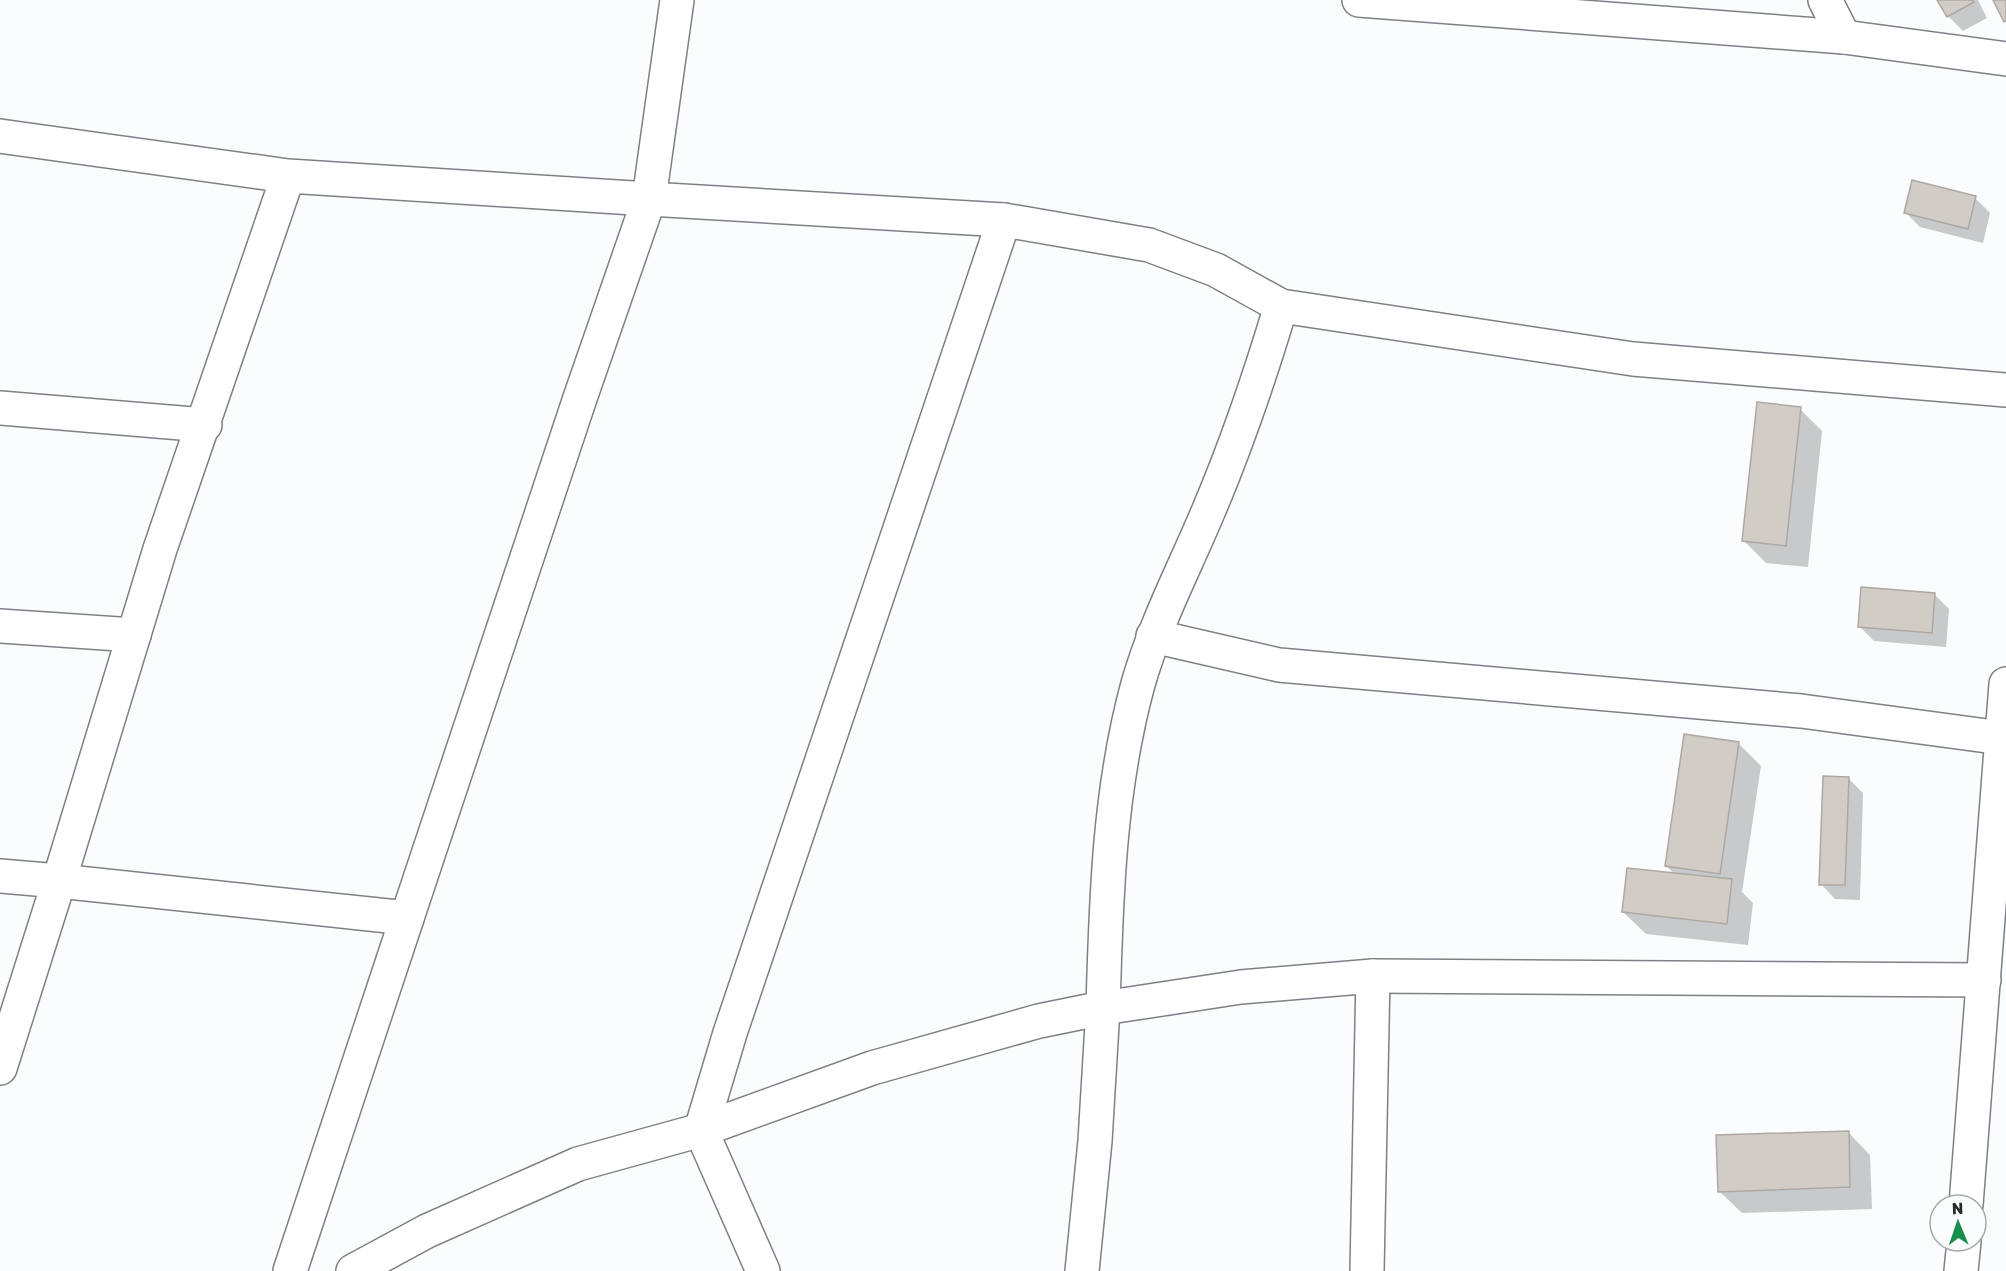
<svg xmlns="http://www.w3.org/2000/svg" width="2006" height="1271" font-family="Rubik,sans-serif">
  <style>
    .shadow { fill: #0003 }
    .building { fill: #d2ccc7; stroke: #ada8a3; stroke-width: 1.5 }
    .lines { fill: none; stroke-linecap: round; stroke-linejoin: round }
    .minor-casing { stroke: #7e8086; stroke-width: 36 }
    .minor { stroke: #fff; stroke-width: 33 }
  </style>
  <rect width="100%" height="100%" fill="#fafcfe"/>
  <g class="shadow">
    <polygon points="1939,0 1978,0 1987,18 1963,31 1948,16"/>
    <polygon points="1975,198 1990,213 1983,243 1920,227 1905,212"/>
    <polygon points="1800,409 1822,431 1808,567 1766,563 1744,541"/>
    <polygon points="1934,594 1949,609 1946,647 1874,641 1859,626"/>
    <polygon points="1738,743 1761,766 1742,892 1753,903 1748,945 1646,934 1623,912 1675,874 1666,866"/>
    <polygon points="1848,778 1863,793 1860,900 1835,899 1821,884"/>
    <polygon points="1848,1132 1870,1155 1872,1209 1742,1213 1719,1191"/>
  </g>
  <g class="building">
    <polygon points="1937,0 1972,0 1974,2 1947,17"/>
    <polygon points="1993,0 2006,0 2006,21 2004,22"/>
    <polygon points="1912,180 1976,196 1968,229 1904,213"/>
    <polygon points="1757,402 1801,407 1786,546 1742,541"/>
    <polygon points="1861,587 1935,593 1932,633 1858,627"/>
    <polygon points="1684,734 1739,742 1720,874 1665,866"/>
    <polygon points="1823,776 1849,777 1845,885 1819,885"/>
    <polygon points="1627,868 1732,879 1727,924 1622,912"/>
    <polygon points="1849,1131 1850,1187 1718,1192 1716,1135"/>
  </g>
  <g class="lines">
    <defs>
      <g id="minor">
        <polyline points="677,0 649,199 1004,220 1149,245 1216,270 1281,306 1633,359 2006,390"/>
        <polyline points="1359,0 1844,37 2006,59"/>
        <polyline points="1825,0 1844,37"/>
        <polyline points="0,136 288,176 649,199 579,401 407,918 59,881 160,549 288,176"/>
        <path d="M 1281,306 C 1260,376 1237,444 1208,512 C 1184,569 1155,624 1138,684 C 1109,790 1106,899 1103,1008 L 1241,987 L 1373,976 L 1367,1271"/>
        <polyline points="0,408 205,425"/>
        <polyline points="0,626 134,635"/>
        <polyline points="1153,636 1279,665 1801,711 2002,738"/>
        <polyline points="0,876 59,881 0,1068"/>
        <polyline points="1373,976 1984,980"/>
        <polyline points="1966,1205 2006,684"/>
        <polyline points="290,1271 407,918"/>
        <polyline points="353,1271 427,1231 578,1164 701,1130 872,1068 1039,1021 1103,1008 1095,1141 1082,1271"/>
        <polyline points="763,1271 701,1130 730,1033 1004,220"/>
        <polyline points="1961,1271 1964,1241"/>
      </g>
    </defs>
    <use href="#minor" class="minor-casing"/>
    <use href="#minor" class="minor"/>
  </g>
  <g transform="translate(1958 1223) rotate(358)"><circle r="28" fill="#fafcfe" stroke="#a6a8aa" stroke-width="1.5"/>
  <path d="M0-4.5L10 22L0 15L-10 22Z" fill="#178f4b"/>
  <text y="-9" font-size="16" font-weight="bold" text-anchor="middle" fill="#28292c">N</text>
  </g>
</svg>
